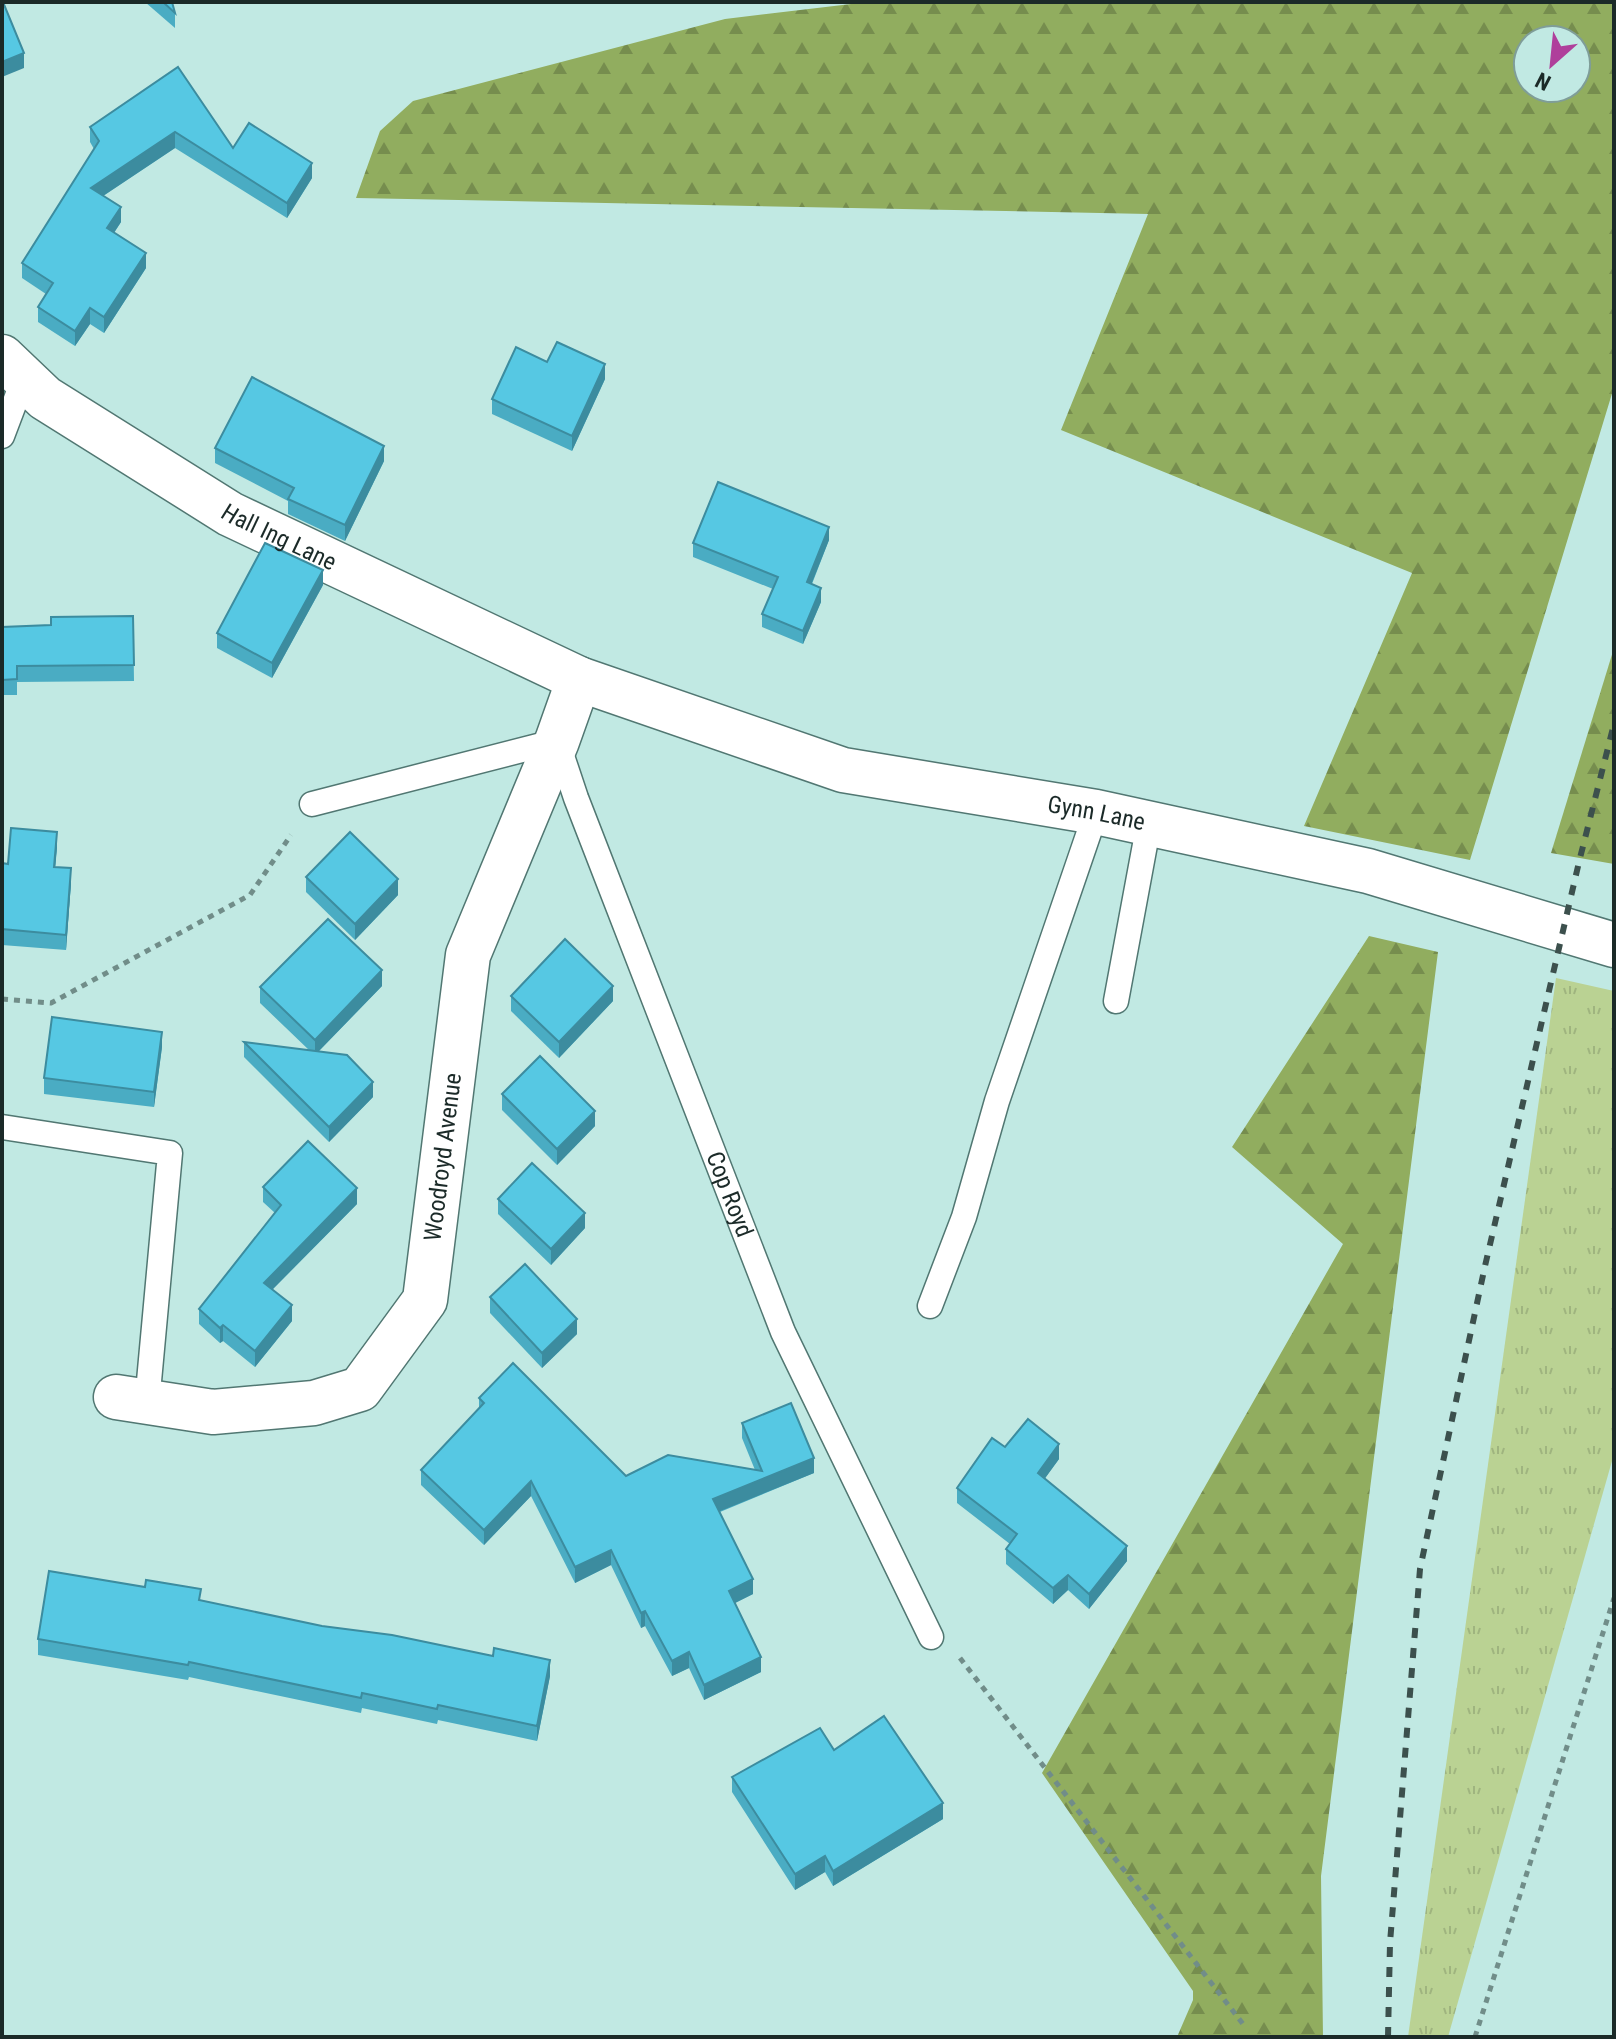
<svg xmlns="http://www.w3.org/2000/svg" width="1616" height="2039" font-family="'Roboto Condensed',sans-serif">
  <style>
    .grass { fill: url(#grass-tufts) }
    .forest { fill: url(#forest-firs); fill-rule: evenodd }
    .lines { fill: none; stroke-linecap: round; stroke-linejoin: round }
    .service-casing { stroke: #517772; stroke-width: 27 }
    .minor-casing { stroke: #517772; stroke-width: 47 }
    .path { stroke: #718d89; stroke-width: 5; stroke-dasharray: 6 6; stroke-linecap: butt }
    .service { stroke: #fff; stroke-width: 24 }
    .minor { stroke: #fff; stroke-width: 44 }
    .rail { stroke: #3c504d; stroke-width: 6; stroke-dasharray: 10 10; stroke-linecap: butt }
    .wall { fill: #4aacc3 }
    .shaded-wall { fill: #3c8c9f }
    .building { fill: #56c8e3; stroke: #3c8c9f; stroke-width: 2 }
    .labels { text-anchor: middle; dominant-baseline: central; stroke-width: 8; stroke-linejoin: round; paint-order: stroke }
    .street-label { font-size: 24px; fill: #1b2a28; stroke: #c1e9e3 }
  </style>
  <defs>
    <pattern id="grass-tufts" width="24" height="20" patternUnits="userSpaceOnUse" patternTransform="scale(2)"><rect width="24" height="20" fill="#bad293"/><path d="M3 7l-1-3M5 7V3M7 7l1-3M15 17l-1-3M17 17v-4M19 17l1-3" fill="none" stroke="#9fb47f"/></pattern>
    <pattern id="forest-firs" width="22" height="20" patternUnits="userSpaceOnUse" patternTransform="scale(2)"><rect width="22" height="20" fill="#91ad5f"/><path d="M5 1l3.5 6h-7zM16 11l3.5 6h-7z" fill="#768d4e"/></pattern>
  </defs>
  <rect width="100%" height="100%" fill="#c1e9e3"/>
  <polygon class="grass" points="1556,978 1614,991 1614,1454 1448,2037 1408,2037"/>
  <g class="forest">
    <path d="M 868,2 L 1614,2 L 1614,387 L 1470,860 L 1304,826 L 1412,573 L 1061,430 L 1148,214 L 356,198 L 380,131 L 413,101 L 725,19 ZM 1528,40 L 1576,40 L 1576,88 L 1528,88 Z"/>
    <polygon points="1614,648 1614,864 1551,853"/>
    <polygon points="1369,936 1438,952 1321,1876 1323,2037 1177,2037 1193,2000 1193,1991 1042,1773 1343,1244 1232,1147"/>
  </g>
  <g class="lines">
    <defs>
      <g id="service">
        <polyline points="2,436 24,378"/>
        <path id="s1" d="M 312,804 L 557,741 L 576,798 L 783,1332 L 931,1637"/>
        <polyline points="1116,1001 1149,823"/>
        <polyline points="2,1127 170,1153 147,1403"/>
        <polyline points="930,1306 964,1217 997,1101 1096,812"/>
      </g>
      <g id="minor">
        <path id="s2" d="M 2,357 L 45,398 L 230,514 L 579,679 L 843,770 L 1096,812 L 1368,871 L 1614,945"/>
        <path id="s3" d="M 116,1397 L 213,1412 L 314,1403 L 360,1389 L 425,1300 L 468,955 L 557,741 L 579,679"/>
      </g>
    </defs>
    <use href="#service" class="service-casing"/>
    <use href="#minor" class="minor-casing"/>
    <g class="path">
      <polyline points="2,999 51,1003 250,895 291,835"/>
      <polyline points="960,1658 1243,2024"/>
      <polyline points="1475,2037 1614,1598"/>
    </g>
    <use href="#service" class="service"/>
    <use href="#minor" class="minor"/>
    <polyline class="rail" points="1388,2037 1390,1943 1420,1569 1485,1266 1579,862 1614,724"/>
  </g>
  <g class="wall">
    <polygon points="145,2 172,2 175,13 175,28"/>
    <polygon points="178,67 233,148 312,178 287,218 175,148 103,196 121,222 114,233 146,268 104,333 90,324 75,346 38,322 38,307 46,294 22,278 22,263 94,149 90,142 90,127"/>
    <polygon points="547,362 605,379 572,451 492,414 492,399"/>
    <polygon points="215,448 384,461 345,541 288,514 288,501 215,463"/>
    <polygon points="829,540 812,584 821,602 803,644 762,627 762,614 773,589 693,557 693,543"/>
    <polygon points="323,585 272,678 217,648 217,633"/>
    <polygon points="133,616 134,681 17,682 17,695 2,695 2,627 51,625"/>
    <polygon points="57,847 55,867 71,883 66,950 2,945 2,863 8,864"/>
    <polygon points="306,877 398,895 355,940 306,892"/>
    <polygon points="382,986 318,1052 373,1097 329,1142 244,1057 244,1042 310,1051 260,1003 260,987"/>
    <polygon points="511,996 613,1001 559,1058 511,1011"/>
    <polygon points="162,1047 154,1107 44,1094 44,1078"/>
    <polygon points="502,1094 595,1126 557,1165 502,1110"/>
    <polygon points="263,1187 357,1204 272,1290 292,1321 255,1367 223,1341 220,1343 199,1324 199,1309 275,1213 263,1202"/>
    <polygon points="498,1199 585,1228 551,1265 498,1214"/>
    <polygon points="490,1297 577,1334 542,1368 490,1313"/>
    <polygon points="479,1398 626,1476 755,1470 742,1438 742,1423 814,1473 720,1512 753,1594 735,1603 761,1672 704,1700 689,1668 672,1676 645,1626 641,1628 611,1565 575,1583 531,1496 484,1545 421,1485 421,1470 479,1408"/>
    <polygon points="1005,1447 1059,1459 1045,1478 1127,1561 1089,1609 1068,1590 1053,1604 1006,1564 1006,1549 1010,1544 957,1503 957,1488"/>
    <polygon points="145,1587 201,1601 550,1676 537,1741 438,1720 437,1724 362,1708 361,1713 189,1677 188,1680 38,1655 38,1639"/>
    <polygon points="834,1750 943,1819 833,1886 825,1872 795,1890 732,1792 732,1777"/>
    <polygon points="1614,1764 1614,1784 1612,1780 1612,1765"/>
  </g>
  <g class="shaded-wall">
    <polygon points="24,53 24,68 2,77 2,62"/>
    <polygon points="175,132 175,148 91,204 91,188"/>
    <polygon points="312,163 312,178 287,218 287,203"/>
    <polygon points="121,207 121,222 107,243 107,228"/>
    <polygon points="146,253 146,268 104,333 104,317"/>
    <polygon points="90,308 90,324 75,346 75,331"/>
    <polygon points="605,364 605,379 572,451 572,436"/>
    <polygon points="384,446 384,461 345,541 345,525"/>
    <polygon points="829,527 829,540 807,595 807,582"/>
    <polygon points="323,570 323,585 272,678 272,663"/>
    <polygon points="821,588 821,602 803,644 803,631"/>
    <polygon points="57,832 57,847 54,882 54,867"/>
    <polygon points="71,868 71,883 66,950 66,935"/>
    <polygon points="398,879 398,895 355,940 355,924"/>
    <polygon points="382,970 382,986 315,1055 315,1040"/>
    <polygon points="613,986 613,1001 559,1058 559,1042"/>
    <polygon points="162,1032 162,1047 154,1107 154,1092"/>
    <polygon points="373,1082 373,1097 329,1142 329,1127"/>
    <polygon points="595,1111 595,1126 557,1165 557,1149"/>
    <polygon points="357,1188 357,1204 264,1298 264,1283"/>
    <polygon points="585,1213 585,1228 551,1265 551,1249"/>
    <polygon points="292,1305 292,1321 255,1367 255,1351"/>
    <polygon points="577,1319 577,1334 542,1368 542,1353"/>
    <polygon points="223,1325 223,1341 220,1343 220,1328"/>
    <polygon points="1059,1444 1059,1459 1038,1488 1038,1473"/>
    <polygon points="814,1458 814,1473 713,1514 713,1499"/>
    <polygon points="531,1481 531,1496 484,1545 484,1530"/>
    <polygon points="1127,1546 1127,1561 1089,1609 1089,1594"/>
    <polygon points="611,1550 611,1565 575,1583 575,1567"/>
    <polygon points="1068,1575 1068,1590 1053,1604 1053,1588"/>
    <polygon points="753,1579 753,1594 729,1606 729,1591"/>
    <polygon points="645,1611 645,1626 641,1628 641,1613"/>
    <polygon points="689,1652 689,1668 672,1676 672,1661"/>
    <polygon points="761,1657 761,1672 704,1700 704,1685"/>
    <polygon points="550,1660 550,1676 537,1741 537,1726"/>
    <polygon points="943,1803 943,1819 833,1886 833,1871"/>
    <polygon points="825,1856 825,1872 795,1890 795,1874"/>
  </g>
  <g class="building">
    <polygon points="2,2 3,2 24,53 2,62"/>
    <polygon points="163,2 172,2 175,13"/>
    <polygon points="178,67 233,148 249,123 312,163 287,203 175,132 91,188 121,207 107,228 146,253 104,317 90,308 75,331 38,307 53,283 22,263 99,141 90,127"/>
    <polygon points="557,342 605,364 572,436 492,399 516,347 547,362"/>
    <polygon points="252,377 384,446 345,525 288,499 294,488 215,448"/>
    <polygon points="718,482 829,527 807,582 821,588 803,631 762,614 778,577 693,543"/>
    <polygon points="265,543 323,570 272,663 217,633"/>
    <polygon points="133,616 134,665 17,666 17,679 2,680 2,627 51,625 51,617"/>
    <polygon points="11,828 57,832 54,867 71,868 66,935 2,929 2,863 8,864"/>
    <polygon points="350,832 398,879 355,924 306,877"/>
    <polygon points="328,919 382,970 315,1040 260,987"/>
    <polygon points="565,939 613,986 559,1042 511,996"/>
    <polygon points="52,1017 162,1032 154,1092 44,1078"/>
    <polygon points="244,1042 347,1055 373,1082 329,1127"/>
    <polygon points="540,1056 595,1111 557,1149 502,1094"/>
    <polygon points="308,1141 357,1188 264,1283 292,1305 255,1351 223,1325 220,1328 199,1309 281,1205 263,1187"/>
    <polygon points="532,1163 585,1213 551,1249 498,1199"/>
    <polygon points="525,1264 577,1319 542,1353 490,1297"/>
    <polygon points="513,1363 626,1476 668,1455 762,1471 742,1423 791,1403 814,1458 713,1499 753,1579 729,1591 761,1657 704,1685 689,1652 672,1661 645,1611 641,1613 611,1550 575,1567 531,1481 484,1530 421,1470 484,1403 479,1398"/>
    <polygon points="1028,1419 1059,1444 1038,1473 1127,1546 1089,1594 1068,1575 1053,1588 1006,1549 1017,1534 957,1488 992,1438 1005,1447"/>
    <polygon points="49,1571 145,1587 146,1580 201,1589 199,1600 322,1626 392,1635 493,1656 494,1648 550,1660 537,1726 438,1705 437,1709 362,1693 361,1698 189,1662 188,1665 38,1639"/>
    <polygon points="884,1716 943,1803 833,1871 825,1856 795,1874 732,1777 820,1728 834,1750"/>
  </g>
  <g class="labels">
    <g class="street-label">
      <text stroke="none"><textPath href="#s2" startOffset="332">Hall Ing Lane</textPath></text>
      <text stroke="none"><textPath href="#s2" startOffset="1200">Gynn Lane</textPath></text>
      <text stroke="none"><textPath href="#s3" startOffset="502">Woodroyd Avenue</textPath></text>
      <text stroke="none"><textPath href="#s1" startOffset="738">Cop Royd</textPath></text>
    </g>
  </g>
  <rect width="1616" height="2039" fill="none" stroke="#1b2a28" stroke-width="8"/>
  <g transform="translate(1552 64) rotate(207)"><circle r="38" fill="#c1e9e3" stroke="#7f9d98" stroke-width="2"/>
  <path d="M0-6L14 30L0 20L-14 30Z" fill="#af3f9b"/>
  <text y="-12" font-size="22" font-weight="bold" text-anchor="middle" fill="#1b2a28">N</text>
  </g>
</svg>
